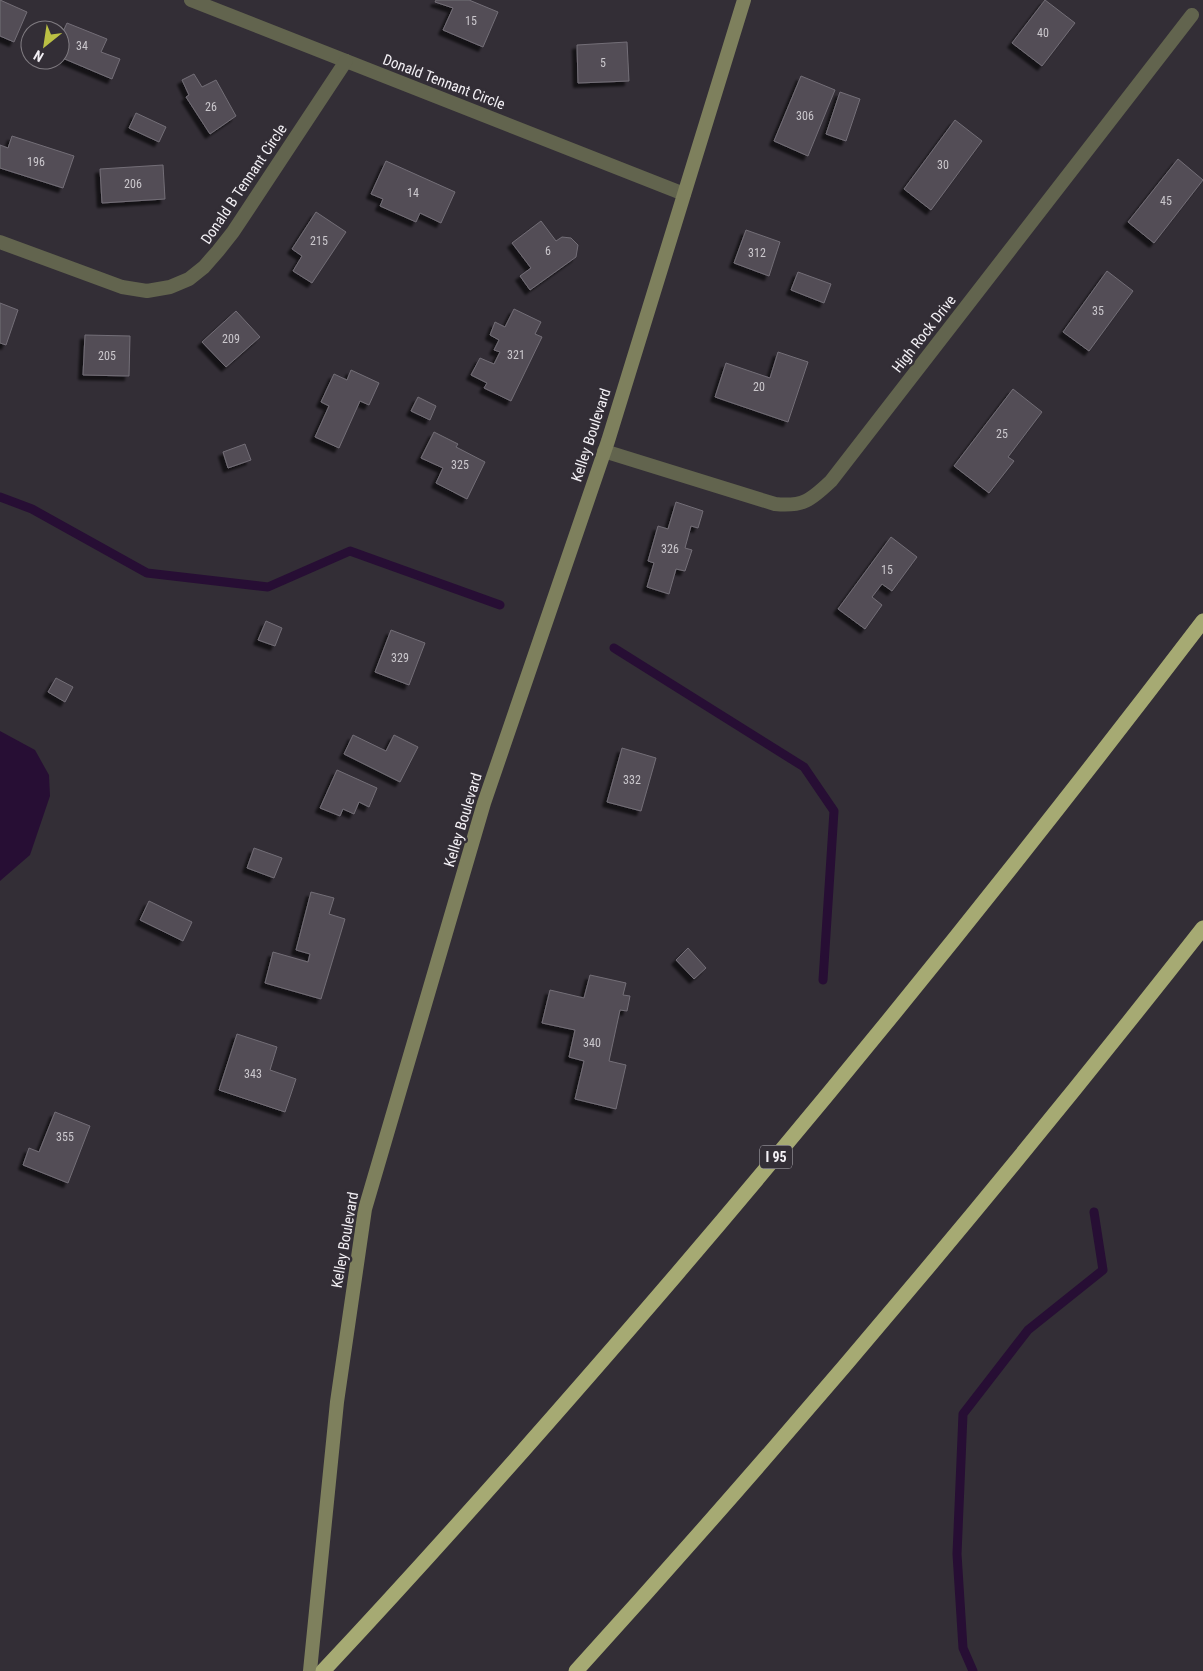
<svg xmlns="http://www.w3.org/2000/svg" width="1203" height="1671" font-family="'Roboto Condensed',sans-serif">
  <style>
    .water { fill: #270e34 }
    .lines { fill: none; stroke-linecap: round; stroke-linejoin: round }
    .stream { stroke: #270e34; stroke-width: 9 }
    .building { fill: #534e56; stroke: #736e77; filter: url(#shadow) }
    .minor { stroke: #62644e; stroke-width: 14 }
    .secondary { stroke: #7e805d; stroke-width: 14 }
    .motorway { stroke: #a6aa73; stroke-width: 15 }
    .labels { text-anchor: middle; dominant-baseline: central; stroke-width: 5; stroke-linejoin: round; paint-order: stroke }
    .number-label { font-size: 12px; fill: #cbc8cd }
    .shield { fill: #332e36; stroke: #b9b6bc; stroke-width: 1 }
    .shield-label { font-size: 14px; font-weight: bold; fill: #f3f0f5 }
    .street-label { font-size: 15px; fill: #f3f0f5; stroke: #332e36 }
  </style>
  <defs>
    <filter id="shadow"><feDropShadow dx="-4.5" dy="4.5" stdDeviation="1" flood-color="#0009"/></filter>
  </defs>
  <rect width="100%" height="100%" fill="#332e36"/>
  <polygon class="water" points="0,731 35,750 49,775 50,796 30,855 0,881"/>
  <g class="lines">
    <g class="stream">
      <polyline points="0,497 32,509 147,573 268,587 350,551 500,605"/>
      <polyline points="614,648 804,767 834,811 823,980"/>
      <polyline points="973,1671 963,1648 957,1554 963,1414 1028,1330 1103,1270 1094,1212"/>
    </g>
  </g>
  <g class="building">
    <polygon points="0,0 27,12 14,42 0,36"/>
    <polygon points="436,0 469,0 498,12 483,47 443,30 453,8 435,2"/>
    <polygon points="1045,0 1075,23 1042,66 1012,43"/>
    <polygon points="67,23 107,39 101,52 120,59 112,79 60,57 60,38"/>
    <polygon points="627,42 629,81 578,83 577,45"/>
    <polygon points="194,74 202,87 216,80 236,116 210,134 186,97 189,95 182,80"/>
    <polygon points="801,76 835,90 808,156 774,141"/>
    <polygon points="840,92 860,99 846,141 826,134"/>
    <polygon points="136,113 166,127 159,142 129,128"/>
    <polygon points="955,120 982,141 931,210 904,189"/>
    <polygon points="12,136 74,156 63,188 0,168 0,145 8,148"/>
    <polygon points="1178,159 1203,180 1154,243 1128,222"/>
    <polygon points="386,161 455,192 441,223 420,213 416,222 380,206 383,199 371,194"/>
    <polygon points="163,165 165,199 102,203 100,169"/>
    <polygon points="316,212 346,232 312,283 293,271 302,256 292,249"/>
    <polygon points="541,221 556,241 562,237 571,238 578,245 576,257 530,290 520,276 531,268 512,243"/>
    <polygon points="746,230 780,242 769,276 734,263"/>
    <polygon points="1107,271 1133,291 1089,351 1063,332"/>
    <polygon points="798,272 831,284 824,303 791,290"/>
    <polygon points="0,303 18,310 6,345 0,343"/>
    <polygon points="514,309 541,322 535,334 542,337 511,401 484,388 487,383 471,375 480,358 494,364 500,352 494,350 499,340 490,335 495,322 505,327"/>
    <polygon points="236,311 260,337 226,367 202,342"/>
    <polygon points="85,335 130,336 129,376 83,375"/>
    <polygon points="778,352 808,362 788,422 715,397 726,363 770,378"/>
    <polygon points="351,370 379,383 369,405 360,401 339,448 315,437 329,406 321,402 334,374 347,380"/>
    <polygon points="1013,389 1042,412 1008,457 1014,461 989,493 954,466"/>
    <polygon points="418,397 436,406 430,420 411,411"/>
    <polygon points="434,432 458,444 456,447 485,462 467,499 436,483 443,468 421,458"/>
    <polygon points="245,444 251,460 228,468 223,452"/>
    <polygon points="676,502 703,511 698,528 691,526 685,548 692,550 685,571 676,569 669,594 647,587 654,563 648,561 658,526 668,529"/>
    <polygon points="891,537 917,557 892,591 882,584 872,597 882,605 865,629 838,609"/>
    <polygon points="266,621 282,628 275,646 258,640"/>
    <polygon points="391,630 425,643 409,685 375,672"/>
    <polygon points="56,678 73,687 65,702 48,692"/>
    <polygon points="353,735 386,751 394,735 418,747 400,782 344,754"/>
    <polygon points="622,748 656,758 641,811 607,802"/>
    <polygon points="337,770 377,788 369,807 359,802 354,814 343,809 340,816 320,808"/>
    <polygon points="254,848 282,858 274,878 247,868"/>
    <polygon points="311,892 334,898 329,914 345,919 321,999 265,983 273,952 308,962 310,954 296,950"/>
    <polygon points="149,901 192,922 183,941 140,920"/>
    <polygon points="688,948 706,968 694,979 676,960"/>
    <polygon points="590,975 626,983 623,995 630,996 627,1011 620,1010 609,1061 626,1065 616,1109 575,1099 584,1061 569,1057 575,1030 542,1023 550,990 584,998"/>
    <polygon points="237,1034 277,1047 270,1070 296,1079 285,1112 219,1090"/>
    <polygon points="55,1112 90,1126 68,1183 23,1165 29,1148 39,1152"/>
  </g>
  <g class="lines">
    <g class="minor">
      <polyline points="191,0 684,194"/>
      <polyline points="0,242 122,287 147,291 170,287 189,279 204,267 218,251 233,232 346,61"/>
      <path d="M 604,451 L 775,504 C 803,507 811,500 831,481 L 1192,15"/>
    </g>
    <polyline class="secondary" points="310,1671 337,1402 365,1209 484,803 608,441 744,0"/>
    <g class="motorway">
      <path d="M 323,1671 C 444,1542 561,1409 676,1275 C 858,1062 1033,844 1203,621"/>
      <path d="M 576,1671 C 794,1431 1003,1183 1203,928"/>
    </g>
  </g>
  <g class="labels">
    <g class="number-label">
      <text x="471" y="21">15</text>
      <text x="1043" y="33">40</text>
      <text x="82" y="46">34</text>
      <text x="603" y="63">5</text>
      <text x="211" y="107">26</text>
      <text x="805" y="116">306</text>
      <text x="36" y="162">196</text>
      <text x="943" y="165">30</text>
      <text x="133" y="184">206</text>
      <text x="413" y="193">14</text>
      <text x="1166" y="201">45</text>
      <text x="319" y="241">215</text>
      <text x="548" y="251">6</text>
      <text x="757" y="253">312</text>
      <text x="1098" y="311">35</text>
      <text x="231" y="339">209</text>
      <text x="516" y="355">321</text>
      <text x="107" y="356">205</text>
      <text x="759" y="387">20</text>
      <text x="1002" y="434">25</text>
      <text x="460" y="465">325</text>
      <text x="670" y="549">326</text>
      <text x="887" y="570">15</text>
      <text x="400" y="658">329</text>
      <text x="632" y="780">332</text>
      <text x="592" y="1043">340</text>
      <text x="253" y="1074">343</text>
      <text x="65" y="1137">355</text>
    </g>
    <rect class="shield" x="760" y="1145.5" width="32" height="23" rx="4"/>
    <g class="shield-label">
      <text x="776" y="1157">I 95</text>
    </g>
    <g class="street-label">
      <text transform="translate(444 82) rotate(21)">Donald Tennant Circle</text>
      <text transform="translate(244 184) rotate(-56)">Donald B Tennant Circle</text>
      <text transform="translate(924 334) rotate(-52)">High Rock Drive</text>
      <text transform="translate(591 435) rotate(-72)">Kelley Boulevard</text>
      <text transform="translate(463 820) rotate(-73)">Kelley Boulevard</text>
      <text transform="translate(345 1240) rotate(-80)">Kelley Boulevard</text>
    </g>
  </g>
  <g transform="translate(45 45) rotate(210)"><circle r="24" fill="#332e36" stroke="#807c82"/>
  <path d="M0-4L9 19L0 12L-9 19Z" fill="#bbc044"/>
  <text y="-8" font-size="14" font-weight="bold" text-anchor="middle" fill="#f3f0f5">N</text>
  </g>
</svg>
